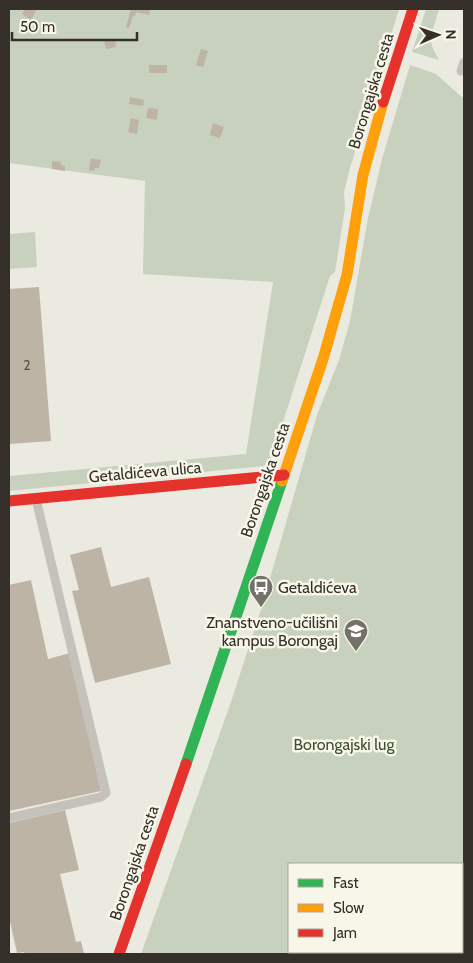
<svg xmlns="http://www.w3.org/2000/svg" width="473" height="963" font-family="Cabin,sans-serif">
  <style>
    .green { fill: #c7d1bd; fill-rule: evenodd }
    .building { fill: #bdb4a5 }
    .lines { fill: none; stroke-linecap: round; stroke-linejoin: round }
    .lane { stroke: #c4c2bb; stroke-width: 9 }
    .fast { stroke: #30b455; stroke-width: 11 }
    .slow { stroke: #ff9f0a; stroke-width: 11 }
    .jam { stroke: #e5322d; stroke-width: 11 }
    .labels { text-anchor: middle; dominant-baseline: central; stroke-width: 5; stroke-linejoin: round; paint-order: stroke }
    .number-label { font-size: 14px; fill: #565148 }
    .street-label { font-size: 16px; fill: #343029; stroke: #f7f6e9 }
    .poi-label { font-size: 16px; fill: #343029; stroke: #f7f6e9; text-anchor: start }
    .park-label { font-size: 16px; fill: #395030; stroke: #f7f6e9 }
  </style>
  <rect width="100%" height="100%" fill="#ebeae1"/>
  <g class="green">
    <polygon points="9,9 399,9 350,168 344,192 345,208 335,272 330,276 270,462 264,466 9,491 9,476 246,454 273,282 143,274 145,181 9,163"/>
    <polygon points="426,9 439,9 430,39 433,49 439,60 412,52"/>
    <path d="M 410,65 L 436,74 L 464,99 L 464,954 L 141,954 L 231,702 L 263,603 L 317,415 L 339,360 L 350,321 L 368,218 L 382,159 ZM 289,864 L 462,864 L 462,952 L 289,952 Z"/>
    <polygon points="35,232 37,267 9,269 9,234"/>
  </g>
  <g class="building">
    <polygon points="25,9 37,9 31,20 22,14"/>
    <polygon points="131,9 150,9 149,15 136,12 135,16 133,16 129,28 126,27"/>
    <polygon points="115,39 116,47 106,49 104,41"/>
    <polygon points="201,49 208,51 203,67 196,65"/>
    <rect x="149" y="65" width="18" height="8"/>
    <polygon points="130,97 144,100 143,106 129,104"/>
    <polygon points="148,108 158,109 157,120 146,118"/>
    <polygon points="131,118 139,120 137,134 128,132"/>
    <polygon points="213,123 224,127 220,138 210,135"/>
    <polygon points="91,158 101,160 99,168 95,168 94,171 89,170"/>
    <polygon points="52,161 61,162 61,165 65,166 65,171 52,169"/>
    <polygon points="39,287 51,441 9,444 9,289"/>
    <polygon points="101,547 111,587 149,577 171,664 95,683 72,591 79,590 70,555"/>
    <polygon points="31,580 48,659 70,653 101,791 9,811 9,585"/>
    <polygon points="65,810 79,870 60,874 76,942 81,941 84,954 25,954 24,952 17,953 9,917 9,823"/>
  </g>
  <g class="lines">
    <g class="lane">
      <polyline points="461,71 464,62"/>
      <polyline points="9,818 101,797 106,793 36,499"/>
    </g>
    <polyline class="fast" points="186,764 282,481"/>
    <polyline class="slow" points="282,481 323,359 347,275 363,175 383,102"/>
    <g class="jam">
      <polyline points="383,102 413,9"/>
      <polyline points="9,501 284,475"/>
      <polyline points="119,954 186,764"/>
    </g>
  </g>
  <defs>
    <symbol id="bus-pin" viewBox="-11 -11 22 30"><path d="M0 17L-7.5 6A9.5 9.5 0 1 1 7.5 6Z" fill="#747169" stroke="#f7f6e9"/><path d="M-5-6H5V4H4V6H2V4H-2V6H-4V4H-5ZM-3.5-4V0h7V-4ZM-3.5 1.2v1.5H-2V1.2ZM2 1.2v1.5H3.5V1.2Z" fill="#fff"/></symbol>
    <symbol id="university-pin" viewBox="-11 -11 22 30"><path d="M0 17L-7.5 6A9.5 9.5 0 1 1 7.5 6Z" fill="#747169" stroke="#f7f6e9"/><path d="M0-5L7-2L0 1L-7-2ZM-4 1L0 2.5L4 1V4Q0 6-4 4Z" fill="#fff"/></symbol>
  </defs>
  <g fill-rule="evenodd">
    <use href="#bus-pin" x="247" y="573" width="28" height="38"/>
    <use href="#university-pin" x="342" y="617" width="28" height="38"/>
  </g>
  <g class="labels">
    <g class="number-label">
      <text x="27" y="365">2</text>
    </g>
    <g class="street-label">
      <text transform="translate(371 91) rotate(-73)">Borongajska cesta</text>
      <text transform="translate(145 472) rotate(-5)">Getaldićeva ulica</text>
      <text transform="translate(265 480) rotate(-71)">Borongajska cesta</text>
      <text transform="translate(134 863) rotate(-71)">Borongajska cesta</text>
    </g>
    <g class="poi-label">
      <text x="278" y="587">Getaldićeva</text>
      <text x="338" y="622" text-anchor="end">Znanstveno-učilišni<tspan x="338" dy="18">kampus Borongaj</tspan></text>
    </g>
    <g class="park-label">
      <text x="344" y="744">Borongajski lug</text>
    </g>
  </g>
  <rect width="473" height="963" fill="none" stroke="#343029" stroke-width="20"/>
  <rect x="288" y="863" width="175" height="90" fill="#f7f6e9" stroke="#a9a79c"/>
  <rect x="298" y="879" width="25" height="8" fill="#30b455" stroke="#a9a79c"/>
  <text x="333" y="888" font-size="15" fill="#343029">Fast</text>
  <rect x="298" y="904" width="25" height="8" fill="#ff9f0a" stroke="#a9a79c"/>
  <text x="333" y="913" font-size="15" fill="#343029">Slow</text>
  <rect x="298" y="929" width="25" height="8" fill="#e5322d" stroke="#a9a79c"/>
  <text x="333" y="938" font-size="15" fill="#343029">Jam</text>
  <g transform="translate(438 35) rotate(88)" stroke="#f7f6e9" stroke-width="4" paint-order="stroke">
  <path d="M0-4L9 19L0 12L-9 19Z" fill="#343029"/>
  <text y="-8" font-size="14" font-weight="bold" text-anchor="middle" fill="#343029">N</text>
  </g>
  <path d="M12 32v8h125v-8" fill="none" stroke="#343029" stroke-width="2.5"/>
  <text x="20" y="32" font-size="15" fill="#343029" stroke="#f7f6e9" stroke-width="4" paint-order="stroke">50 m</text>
</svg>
